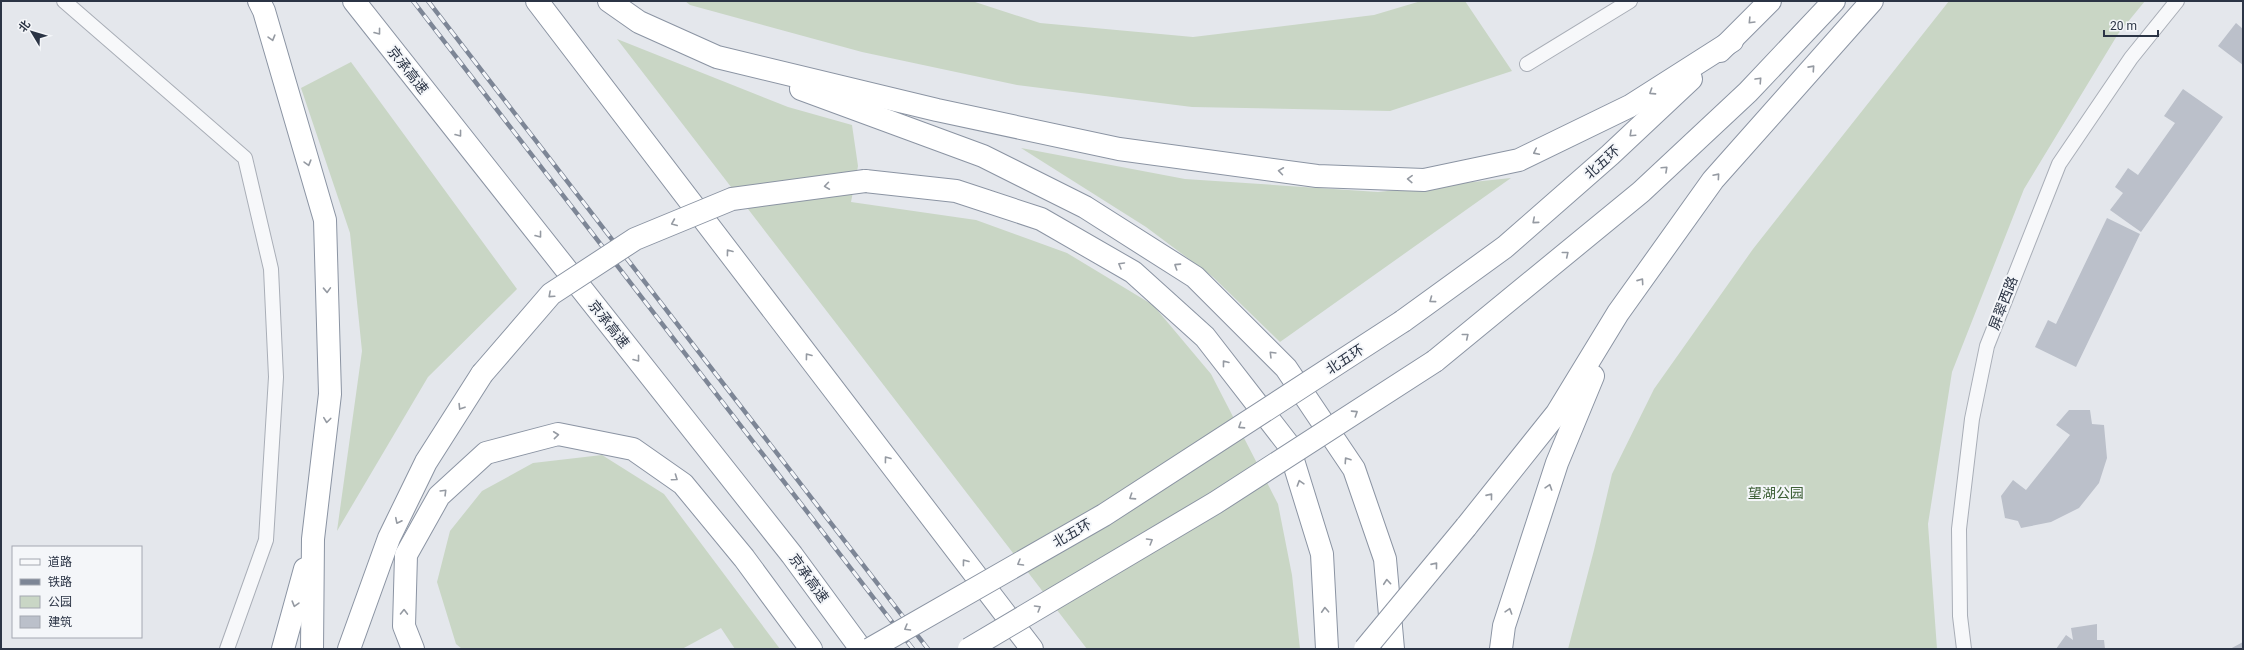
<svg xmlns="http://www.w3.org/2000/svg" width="2244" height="650" font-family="Roboto,'Noto Sans SC',sans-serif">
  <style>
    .green { fill: #c9d6c5 }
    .building { fill: #bbc0ca }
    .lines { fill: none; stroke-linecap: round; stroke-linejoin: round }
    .street-casing { stroke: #a9aeb7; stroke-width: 16 }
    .highway-casing { stroke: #8b94a3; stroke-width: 24 }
    .street { stroke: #f7f8fa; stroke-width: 14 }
    .highway { stroke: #fff; stroke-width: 22 }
    .rail-casing { stroke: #7d8696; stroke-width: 4.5 }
    .rail { stroke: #f4f6f9; stroke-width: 3; stroke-dasharray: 9; stroke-linecap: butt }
    .highway-bridge-casing { stroke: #8b94a3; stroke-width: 24; stroke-linecap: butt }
    .highway-bridge { stroke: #fff; stroke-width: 22 }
    .oneway { stroke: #959aa2 }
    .labels { text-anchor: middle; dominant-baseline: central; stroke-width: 4; stroke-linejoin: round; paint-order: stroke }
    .street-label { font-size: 14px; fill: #2b3445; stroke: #f4f6f9 }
    .park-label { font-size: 14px; fill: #3f6138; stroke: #f4f6f9 }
  </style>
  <rect width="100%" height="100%" fill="#e4e7ec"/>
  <g class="green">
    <polygon points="685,1 972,1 1040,23 1193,37 1374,15 1421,1 1465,1 1512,71 1390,111 1192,107 1017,85 862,52 690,5"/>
    <polygon points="1949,1 2145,1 2118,34 2024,189 1952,372 1928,524 1937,649 1568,649 1594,550 1612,474 1654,389 1753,249"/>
    <polygon points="617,39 788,107 852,125 858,166 851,202 976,220 1067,253 1153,305 1211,374 1278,504 1292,575 1300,649 1087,649"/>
    <polygon points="351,62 517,289 428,377 337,531 362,351 350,233 301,88"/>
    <polygon points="1021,148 1185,179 1378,192 1511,178 1280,342 1213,277 1146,227"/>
    <polygon points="602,455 664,494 780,649 735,649 721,628 682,649 462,649 456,644 437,582 450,531 482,491 533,463"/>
  </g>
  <g class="building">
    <polygon points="2236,23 2243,29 2243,65 2218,46"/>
    <polygon points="2183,89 2223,117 2141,232 2110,210 2123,193 2115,187 2128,168 2138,175 2175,123 2164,116"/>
    <polygon points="2107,218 2140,234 2076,367 2035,347 2048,320 2056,324"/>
    <polygon points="2069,410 2090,410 2092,424 2104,425 2107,458 2099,483 2079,508 2051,522 2021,528 2018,521 2005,518 2001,496 2013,480 2026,490 2070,435 2056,425"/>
    <polygon points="2097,624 2097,640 2104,640 2105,649 2056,649 2066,635 2073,640 2071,628"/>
    <polygon points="2243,642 2243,649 2230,649"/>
  </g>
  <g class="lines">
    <defs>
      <g id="street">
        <polyline points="64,1 245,158 271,269 276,377 266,540 227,649"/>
        <polyline points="1527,64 1630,1"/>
        <polyline points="1964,649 1960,616 1959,529 1972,419 1987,346 2059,164 2131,58 2177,1"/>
      </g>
      <g id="highway">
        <polyline points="259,1 264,11 325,220 330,394 313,539 312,649"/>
        <polyline points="354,1 792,555 861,649"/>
        <polyline points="537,1 1032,649"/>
        <polyline points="609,1 639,22 717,57 937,110 1119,149 1317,176 1424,180 1519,160 1630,106 1732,41"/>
        <polyline points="1720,51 1770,1"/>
        <polyline points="801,89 983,156 1085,207 1195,277 1286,368 1354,469 1385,559 1393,649"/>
        <polyline points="865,181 956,191 1041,219 1133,272 1205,337 1288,444 1322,554 1327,649"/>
        <polyline points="1403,321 1505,247 1610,155 1691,79"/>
        <polyline points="1435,361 1641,192 1748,92 1834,1"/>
        <polyline points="1466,527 1557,413 1618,313 1713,180 1872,1"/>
        <polyline points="283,649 305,569"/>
        <polyline points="349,649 389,538 426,462 482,374"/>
        <polyline points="413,649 404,626 406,555 439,496 486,453 558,434 633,449 683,484 744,558 811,649"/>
        <polyline points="1501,649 1504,626 1557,463 1593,376"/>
      </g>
    </defs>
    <use href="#street" class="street-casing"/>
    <use href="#highway" class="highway-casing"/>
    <use href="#street" class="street"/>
    <use href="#highway" class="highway"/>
    <defs>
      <g id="rail">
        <polyline points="413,1 913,649"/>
        <polyline points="428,1 928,649"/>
      </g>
    </defs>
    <use href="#rail" class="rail-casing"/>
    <use href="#rail" class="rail"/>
    <defs>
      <g id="highway-bridge">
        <polyline points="482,374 551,294 635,239 732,199 865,181"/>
        <polyline points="870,649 1104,515 1403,321"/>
        <polyline points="969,649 1215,503 1435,361"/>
        <polyline points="1365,649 1466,527"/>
      </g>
    </defs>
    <use href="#highway-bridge" class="highway-bridge-casing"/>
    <use href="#highway-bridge" class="highway-bridge"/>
  </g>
  <defs><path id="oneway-chevron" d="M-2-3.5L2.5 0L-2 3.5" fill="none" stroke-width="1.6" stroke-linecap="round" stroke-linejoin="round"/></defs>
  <g class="oneway">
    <use href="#oneway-chevron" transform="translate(1751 21) rotate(134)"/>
    <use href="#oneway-chevron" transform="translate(378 32) rotate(52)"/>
    <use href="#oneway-chevron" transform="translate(272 38) rotate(74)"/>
    <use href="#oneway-chevron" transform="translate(1812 68) rotate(-48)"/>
    <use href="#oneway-chevron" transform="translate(1759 80) rotate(-47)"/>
    <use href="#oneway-chevron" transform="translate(1652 92) rotate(147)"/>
    <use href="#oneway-chevron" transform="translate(459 134) rotate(52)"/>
    <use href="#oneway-chevron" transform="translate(1632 134) rotate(137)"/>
    <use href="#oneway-chevron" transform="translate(1536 152) rotate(154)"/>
    <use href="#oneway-chevron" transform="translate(308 163) rotate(74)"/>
    <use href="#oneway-chevron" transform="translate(1665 169) rotate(-43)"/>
    <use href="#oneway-chevron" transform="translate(1281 171) rotate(-172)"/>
    <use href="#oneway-chevron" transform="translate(1717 176) rotate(-49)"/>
    <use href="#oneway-chevron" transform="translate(1410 179) rotate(-178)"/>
    <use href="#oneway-chevron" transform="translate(827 186) rotate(172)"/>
    <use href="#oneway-chevron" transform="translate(1535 221) rotate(139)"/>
    <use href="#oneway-chevron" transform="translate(674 223) rotate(157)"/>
    <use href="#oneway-chevron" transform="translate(539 235) rotate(52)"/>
    <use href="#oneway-chevron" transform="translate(729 252) rotate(-127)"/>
    <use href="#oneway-chevron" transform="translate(1566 254) rotate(-39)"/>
    <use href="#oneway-chevron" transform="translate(1121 265) rotate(-150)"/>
    <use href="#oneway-chevron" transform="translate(1177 266) rotate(-147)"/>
    <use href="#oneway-chevron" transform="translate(1641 281) rotate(-55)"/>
    <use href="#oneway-chevron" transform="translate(327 290) rotate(88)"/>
    <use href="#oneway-chevron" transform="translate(551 295) rotate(138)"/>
    <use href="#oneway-chevron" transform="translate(1432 300) rotate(144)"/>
    <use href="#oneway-chevron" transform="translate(1466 336) rotate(-39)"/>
    <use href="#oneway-chevron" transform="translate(1272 354) rotate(-135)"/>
    <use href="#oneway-chevron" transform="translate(808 356) rotate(-127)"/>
    <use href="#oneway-chevron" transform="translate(637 359) rotate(52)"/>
    <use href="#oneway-chevron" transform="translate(1225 363) rotate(-128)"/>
    <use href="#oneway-chevron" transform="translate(461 407) rotate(122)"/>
    <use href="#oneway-chevron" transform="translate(1355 413) rotate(-33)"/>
    <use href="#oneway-chevron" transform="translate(327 420) rotate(97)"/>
    <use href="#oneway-chevron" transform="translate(1241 426) rotate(147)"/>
    <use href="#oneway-chevron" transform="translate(556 435) rotate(-6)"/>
    <use href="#oneway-chevron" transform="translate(887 459) rotate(-127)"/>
    <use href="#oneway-chevron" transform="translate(1347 460) rotate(-124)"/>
    <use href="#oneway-chevron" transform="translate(675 478) rotate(35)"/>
    <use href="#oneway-chevron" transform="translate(1300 483) rotate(-107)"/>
    <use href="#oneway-chevron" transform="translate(1549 487) rotate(-72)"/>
    <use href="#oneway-chevron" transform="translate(444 492) rotate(-45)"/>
    <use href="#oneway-chevron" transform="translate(1490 496) rotate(-51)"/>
    <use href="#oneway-chevron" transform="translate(1132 497) rotate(147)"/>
    <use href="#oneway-chevron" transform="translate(398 521) rotate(116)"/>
    <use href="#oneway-chevron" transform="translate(1150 541) rotate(-31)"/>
    <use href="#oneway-chevron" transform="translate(965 562) rotate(-127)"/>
    <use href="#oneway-chevron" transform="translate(1020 563) rotate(150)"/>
    <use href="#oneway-chevron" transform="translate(1435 565) rotate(-51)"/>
    <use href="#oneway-chevron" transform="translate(1387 582) rotate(-95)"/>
    <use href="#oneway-chevron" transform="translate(295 604) rotate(106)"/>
    <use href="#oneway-chevron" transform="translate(1038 608) rotate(-31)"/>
    <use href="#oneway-chevron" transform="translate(1325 610) rotate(-93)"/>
    <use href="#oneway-chevron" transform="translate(1509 611) rotate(-72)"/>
    <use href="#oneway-chevron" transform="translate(404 612) rotate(-89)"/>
    <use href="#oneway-chevron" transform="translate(907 628) rotate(150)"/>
  </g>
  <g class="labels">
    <g class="street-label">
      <text transform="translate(408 70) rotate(52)">京承高速</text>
      <text transform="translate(1602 162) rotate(-42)">北五环</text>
      <text transform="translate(2003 303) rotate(-69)">屏翠西路</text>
      <text transform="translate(609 324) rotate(52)">京承高速</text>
      <text transform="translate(1345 359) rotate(-33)">北五环</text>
      <text transform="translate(1072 533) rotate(-30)">北五环</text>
      <text transform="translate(809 578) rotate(54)">京承高速</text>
    </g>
    <g class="park-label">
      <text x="1776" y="493">望湖公园</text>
    </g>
  </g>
  <rect width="2244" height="650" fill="none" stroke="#2b3445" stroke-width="4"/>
  <rect x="12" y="546" width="130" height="92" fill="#f4f6f9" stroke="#a4a8b1"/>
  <rect x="20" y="559" width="20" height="6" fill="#f7f8fa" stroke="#a4a8b1"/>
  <text x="48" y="566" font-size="12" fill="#2b3445">道路</text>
  <rect x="20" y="579" width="20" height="6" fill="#7d8696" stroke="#a4a8b1"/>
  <text x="48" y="586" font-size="12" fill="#2b3445">铁路</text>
  <rect x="20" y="596" width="20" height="12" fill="#c9d6c5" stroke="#a4a8b1"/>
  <text x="48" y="606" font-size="12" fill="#2b3445">公园</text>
  <rect x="20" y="616" width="20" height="12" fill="#bbc0ca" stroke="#a4a8b1"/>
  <text x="48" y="626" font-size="12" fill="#2b3445">建筑</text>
  <g transform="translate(32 32) rotate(308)" stroke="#f4f6f9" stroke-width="3" paint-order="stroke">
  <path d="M0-3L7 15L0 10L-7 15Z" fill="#2b3445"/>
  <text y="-6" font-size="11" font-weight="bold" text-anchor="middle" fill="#2b3445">北</text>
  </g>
  <path d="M2104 30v6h54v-6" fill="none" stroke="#2b3445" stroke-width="2"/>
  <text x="2110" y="30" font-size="12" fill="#2b3445" stroke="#f4f6f9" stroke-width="3" paint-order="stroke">20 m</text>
</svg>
